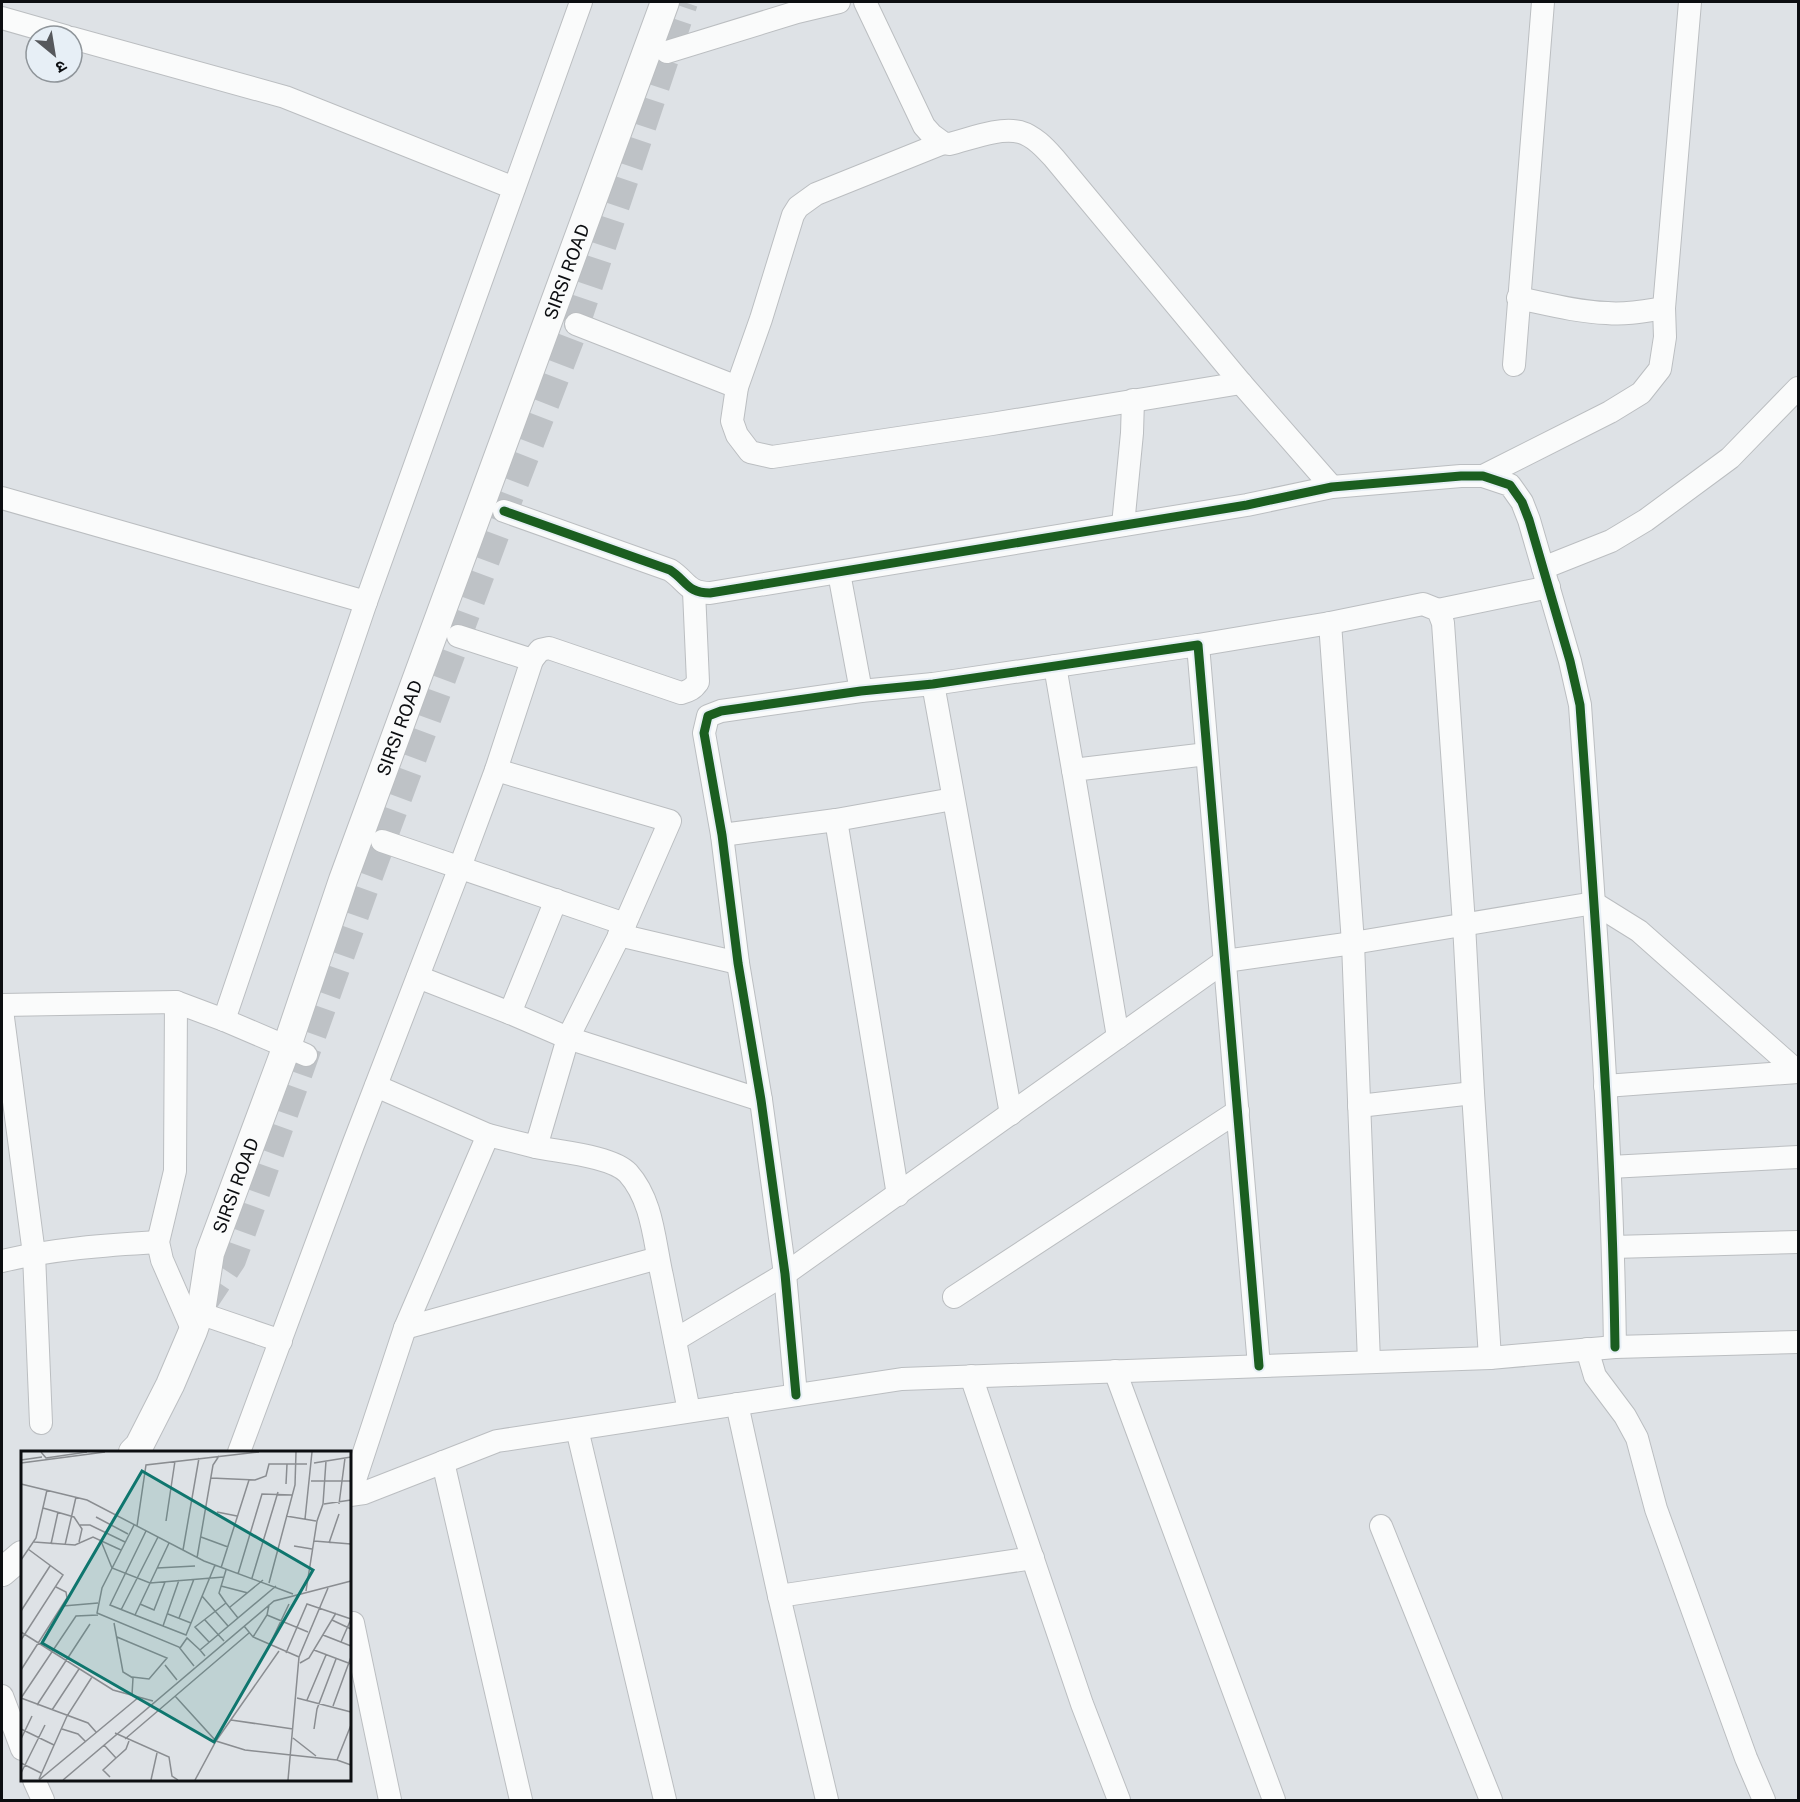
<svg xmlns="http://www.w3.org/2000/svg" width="1800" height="1802" font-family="'Public Sans','Noto Sans Devanagari',sans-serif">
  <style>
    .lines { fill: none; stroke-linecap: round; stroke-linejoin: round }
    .major-tunnel { stroke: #bec2c6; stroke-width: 28; stroke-dasharray: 28 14; stroke-linecap: butt }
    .minor-casing { stroke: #bbbec1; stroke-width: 24 }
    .major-casing { stroke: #bbbec1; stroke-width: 30 }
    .minor { stroke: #fafbfb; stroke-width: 22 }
    .major { stroke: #fafbfb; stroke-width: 28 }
    .cycleway-casing { stroke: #e7eff6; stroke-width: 13 }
    .cycleway { stroke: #1b5e20; stroke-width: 9 }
    .labels { text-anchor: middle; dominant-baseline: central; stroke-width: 4.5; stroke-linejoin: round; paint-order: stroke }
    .street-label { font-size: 18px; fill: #0c0e11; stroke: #e7eff6 }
    .inset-road { fill: none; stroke: #8a8d91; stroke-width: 1.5 }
    .view { fill: #0f766e; fill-opacity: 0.15; stroke: #0f766e; stroke-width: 3 }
    .inset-edge { fill: none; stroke: #0c0e11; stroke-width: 3 }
  </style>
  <rect width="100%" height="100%" fill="#dee2e6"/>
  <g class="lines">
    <polyline class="major-tunnel" points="202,1305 232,1260 365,887 504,511 576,324 684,2"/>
    <defs>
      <g id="minor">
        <path d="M 865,2 L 924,126 L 932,135 L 943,143 L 949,144 C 970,139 998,127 1020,132 C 1034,136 1045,148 1054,158 L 1241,383 L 1332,487"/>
        <polyline points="2,18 65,36"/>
        <polyline points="72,38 285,97 514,188"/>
        <polyline points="667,52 797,12 839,2"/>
        <polyline points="943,143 816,194 798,207 793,215 761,319 737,387 732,421 737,435 750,452 772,457 992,424 1241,383"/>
        <path d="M 1518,298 C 1547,304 1577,312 1607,313 C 1626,315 1645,311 1664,308"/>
        <polyline points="576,324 737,387"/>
        <polyline points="1514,365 1543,2"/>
        <polyline points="1483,476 1610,412 1641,393 1660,369 1665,337 1664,308 1690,2"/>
        <polyline points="2,498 366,602"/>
        <path d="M 504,511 L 670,570 C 687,581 687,593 710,593 L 1247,505 L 1332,487 L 1461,476 L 1483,476 L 1510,485 L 1522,502 L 1529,520 L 1570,661 L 1580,705 C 1595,919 1612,1133 1615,1347"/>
        <polyline points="1123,525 1132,433 1133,400"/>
        <polyline points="1543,568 1611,541 1646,520 1730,458 1798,388"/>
        <polyline points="839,573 861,691"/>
        <polyline points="1438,610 1549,587"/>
        <polyline points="1330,623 1353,943 1369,1362"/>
        <polyline points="1198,645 1330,623 1423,604 1438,610 1443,623 1464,924 1473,1093 1490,1358"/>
        <path d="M 532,660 L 540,650 L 549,648 L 681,693 C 689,691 693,689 698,682 L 694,591"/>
        <polyline points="1055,666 1073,770"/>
        <polyline points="933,684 1011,1114"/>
        <polyline points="836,820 898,1195"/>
        <polyline points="722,835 836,820 953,799"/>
        <polyline points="382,841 625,924"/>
        <polyline points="619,935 738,963"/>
        <polyline points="418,977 510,1013 568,1038 761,1100"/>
        <polyline points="176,1002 175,1171 158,1242 162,1260 193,1331"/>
        <polyline points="2,1005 176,1002 224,1020 306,1055"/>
        <polyline points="2,1010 34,1254 41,1423"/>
        <polyline points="510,1013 556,900"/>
        <polyline points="224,1020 366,602 581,2"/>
        <polyline points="1118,1037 1073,770 1207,754"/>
        <polyline points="376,1086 488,1135 536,1147 568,1038 625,924 670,821 496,770"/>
        <polyline points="1605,1086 1798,1072"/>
        <polyline points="1359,1106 1473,1093"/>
        <polyline points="488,1135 405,1328 350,1495 364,1493 497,1441 902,1379 1490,1358 1615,1347 1798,1342"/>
        <path d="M 536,1147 C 560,1152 612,1156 628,1173 C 653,1201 654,1241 662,1276 C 671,1321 680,1366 689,1411"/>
        <polyline points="1610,1167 1798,1157"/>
        <polyline points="1613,1247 1798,1242"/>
        <path d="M 2,1261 C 53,1249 105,1245 158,1242"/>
        <polyline points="954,1297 1238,1111"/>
        <polyline points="199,1313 281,1341"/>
        <polyline points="405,1328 658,1258"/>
        <polyline points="675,1340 785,1274 1225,961 1353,943 1594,903 1639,931 1798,1072"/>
        <polyline points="1587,1349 1595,1376 1625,1416 1637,1438 1656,1509 1746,1758 1764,1800"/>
        <polyline points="1115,1371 1274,1800"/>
        <polyline points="971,1376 1082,1704 1119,1800"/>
        <polyline points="796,1395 785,1274 761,1100 738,963 722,835 704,733 708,716 721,711 861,691 933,684 1198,645 1259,1366"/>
        <polyline points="737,1404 779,1596 827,1800"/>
        <polyline points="577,1429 665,1800"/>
        <polyline points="239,1452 353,1145 460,867 496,770 532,660 458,636"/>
        <polyline points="443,1462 521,1800"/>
        <polyline points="1381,1526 1491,1800"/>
        <polyline points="779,1596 1033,1558"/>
        <polyline points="350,1624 353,1623 390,1800"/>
        <polyline points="2,1696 22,1749"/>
        <polyline points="34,1780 43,1800"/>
      </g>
      <g id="major">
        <path id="s1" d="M 133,1452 L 139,1446 L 170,1385 L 193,1331 L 202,1305 L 210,1253 L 287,1046 L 343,880 L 665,2"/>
        <polyline points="2,1572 22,1555"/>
      </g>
    </defs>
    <use href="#minor" class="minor-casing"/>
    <use href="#major" class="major-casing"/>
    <use href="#minor" class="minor"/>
    <use href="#major" class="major"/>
    <defs>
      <g id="cycleway">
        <path d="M 504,511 L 670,570 C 687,581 687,593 710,593 L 1247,505 L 1332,487 L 1461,476 L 1483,476 L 1510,485 L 1522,502 L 1529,520 L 1570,661 L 1580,705 C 1595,919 1612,1133 1615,1347"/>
        <polyline points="796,1395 785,1274 761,1100 738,963 722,835 704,733 708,716 721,711 861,691 933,684 1198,645 1259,1366"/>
      </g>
    </defs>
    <use href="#cycleway" class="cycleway-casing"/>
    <use href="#cycleway" class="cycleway"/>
  </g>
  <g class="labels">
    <g class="street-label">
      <text stroke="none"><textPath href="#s1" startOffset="1260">SIRSI ROAD</textPath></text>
      <text stroke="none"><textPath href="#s1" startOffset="774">SIRSI ROAD</textPath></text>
      <text stroke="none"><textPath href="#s1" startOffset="288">SIRSI ROAD</textPath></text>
    </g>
  </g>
  <g transform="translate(21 1451)">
    <rect width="330" height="330" fill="#dee2e6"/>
    <path class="inset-road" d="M 20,1 L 25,7 L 66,1M 0,9 L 21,6M 0,12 L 84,1M 293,12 L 330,6M 190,27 L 234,29 L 245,25 L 248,13 L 286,13M 290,30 L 330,30M 0,33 L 66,49 L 183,110 L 272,143M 265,33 L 266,13M 303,53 L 330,49M 318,53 L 324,7M 22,57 L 53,66 L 61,78 L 58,91M 196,61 L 216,65M 265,65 L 295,70M 75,66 L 107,83M 284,68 L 291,1M 145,70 L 154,10M 59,74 L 69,74 L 104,91M 113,74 L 81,137 L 76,162 L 158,196 L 173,215M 116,75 L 125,14 L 238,1M 180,86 L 207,96M 80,90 L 91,117 L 129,132 L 203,126M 293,90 L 330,93M 13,91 L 54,94 L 72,86 L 100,99M 148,92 L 114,164 L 165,184 L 194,114M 308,92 L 318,63M 30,93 L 37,61M 44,94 L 55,46M 273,95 L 291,98M 162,99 L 178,7M 176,107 L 192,14 L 198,5M 0,109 L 15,87 L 26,39M 136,117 L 174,115M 200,117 L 228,29M 217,123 L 241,43 L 271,44M 231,127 L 257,41M 248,132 L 274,34 L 275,1M 200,135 L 227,142M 285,140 L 296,70 L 302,53 L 305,10M 181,145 L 207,175M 205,152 L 198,142 L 205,119M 119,153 L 133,159 L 144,131M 42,155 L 77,152M 209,156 L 242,129M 100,159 L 137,86M 0,160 L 29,115M 147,163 L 170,172M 114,164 L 89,154 L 125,80M 246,164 L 287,181M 158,167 L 173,128M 184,169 L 203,190M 311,169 L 330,178M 93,172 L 102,221 L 112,227 L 111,244M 142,175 L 158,129M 223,175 L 232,186 L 278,206M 0,181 L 92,239 L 132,250M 302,184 L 330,195M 96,186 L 146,207 L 128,228 L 111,226M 232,186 L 246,164 L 248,154M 0,189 L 42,124 L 7,98M 188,191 L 174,176 L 205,152 L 217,167M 320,191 L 330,168M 248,195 L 268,153M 159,197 L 166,187 L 179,199M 293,199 L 330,213M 265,202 L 286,153 L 330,168M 184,205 L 179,199 L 255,135M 279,212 L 288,207 L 315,162M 144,214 L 156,229M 0,219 L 46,147 L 45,141 L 35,136M 154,245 L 195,290 L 224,299 L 316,309 L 330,314M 0,247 L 55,165 L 77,164M 0,247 L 67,272 L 75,281M 276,247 L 330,261M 286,249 L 305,204M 16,254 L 69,173M 312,255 L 330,206M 31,259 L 58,218M 210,269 L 272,278M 0,278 L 33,294M 41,278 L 57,283 L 65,291M 293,278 L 296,258 L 315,208M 94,282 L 148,306 L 151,325 L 157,329M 272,287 L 295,305M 0,288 L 11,265M 104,288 L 228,182M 83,294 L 95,307 L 105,298 L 108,290M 316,309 L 330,274M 0,312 L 20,322M 0,322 L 24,274M 89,326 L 82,319 L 95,307M 18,328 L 46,265 L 71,226M 18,329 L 118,246M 42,329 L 253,150 L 330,130M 130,329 L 136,302M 174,329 L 195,290 L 258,200M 267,329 L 278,206 L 307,137"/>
    <path class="view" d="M 121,20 L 292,119 L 193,291 L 21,192 Z"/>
    <rect width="330" height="330" class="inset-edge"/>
  </g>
  <rect width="1800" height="1802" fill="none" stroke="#0c0e11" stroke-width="6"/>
  <g transform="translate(54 54) rotate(150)"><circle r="28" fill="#e7eff6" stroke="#8f959a" stroke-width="1.5"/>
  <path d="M0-4.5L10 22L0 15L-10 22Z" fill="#56585c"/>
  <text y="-9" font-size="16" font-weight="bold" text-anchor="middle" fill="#0c0e11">उ</text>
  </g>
</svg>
